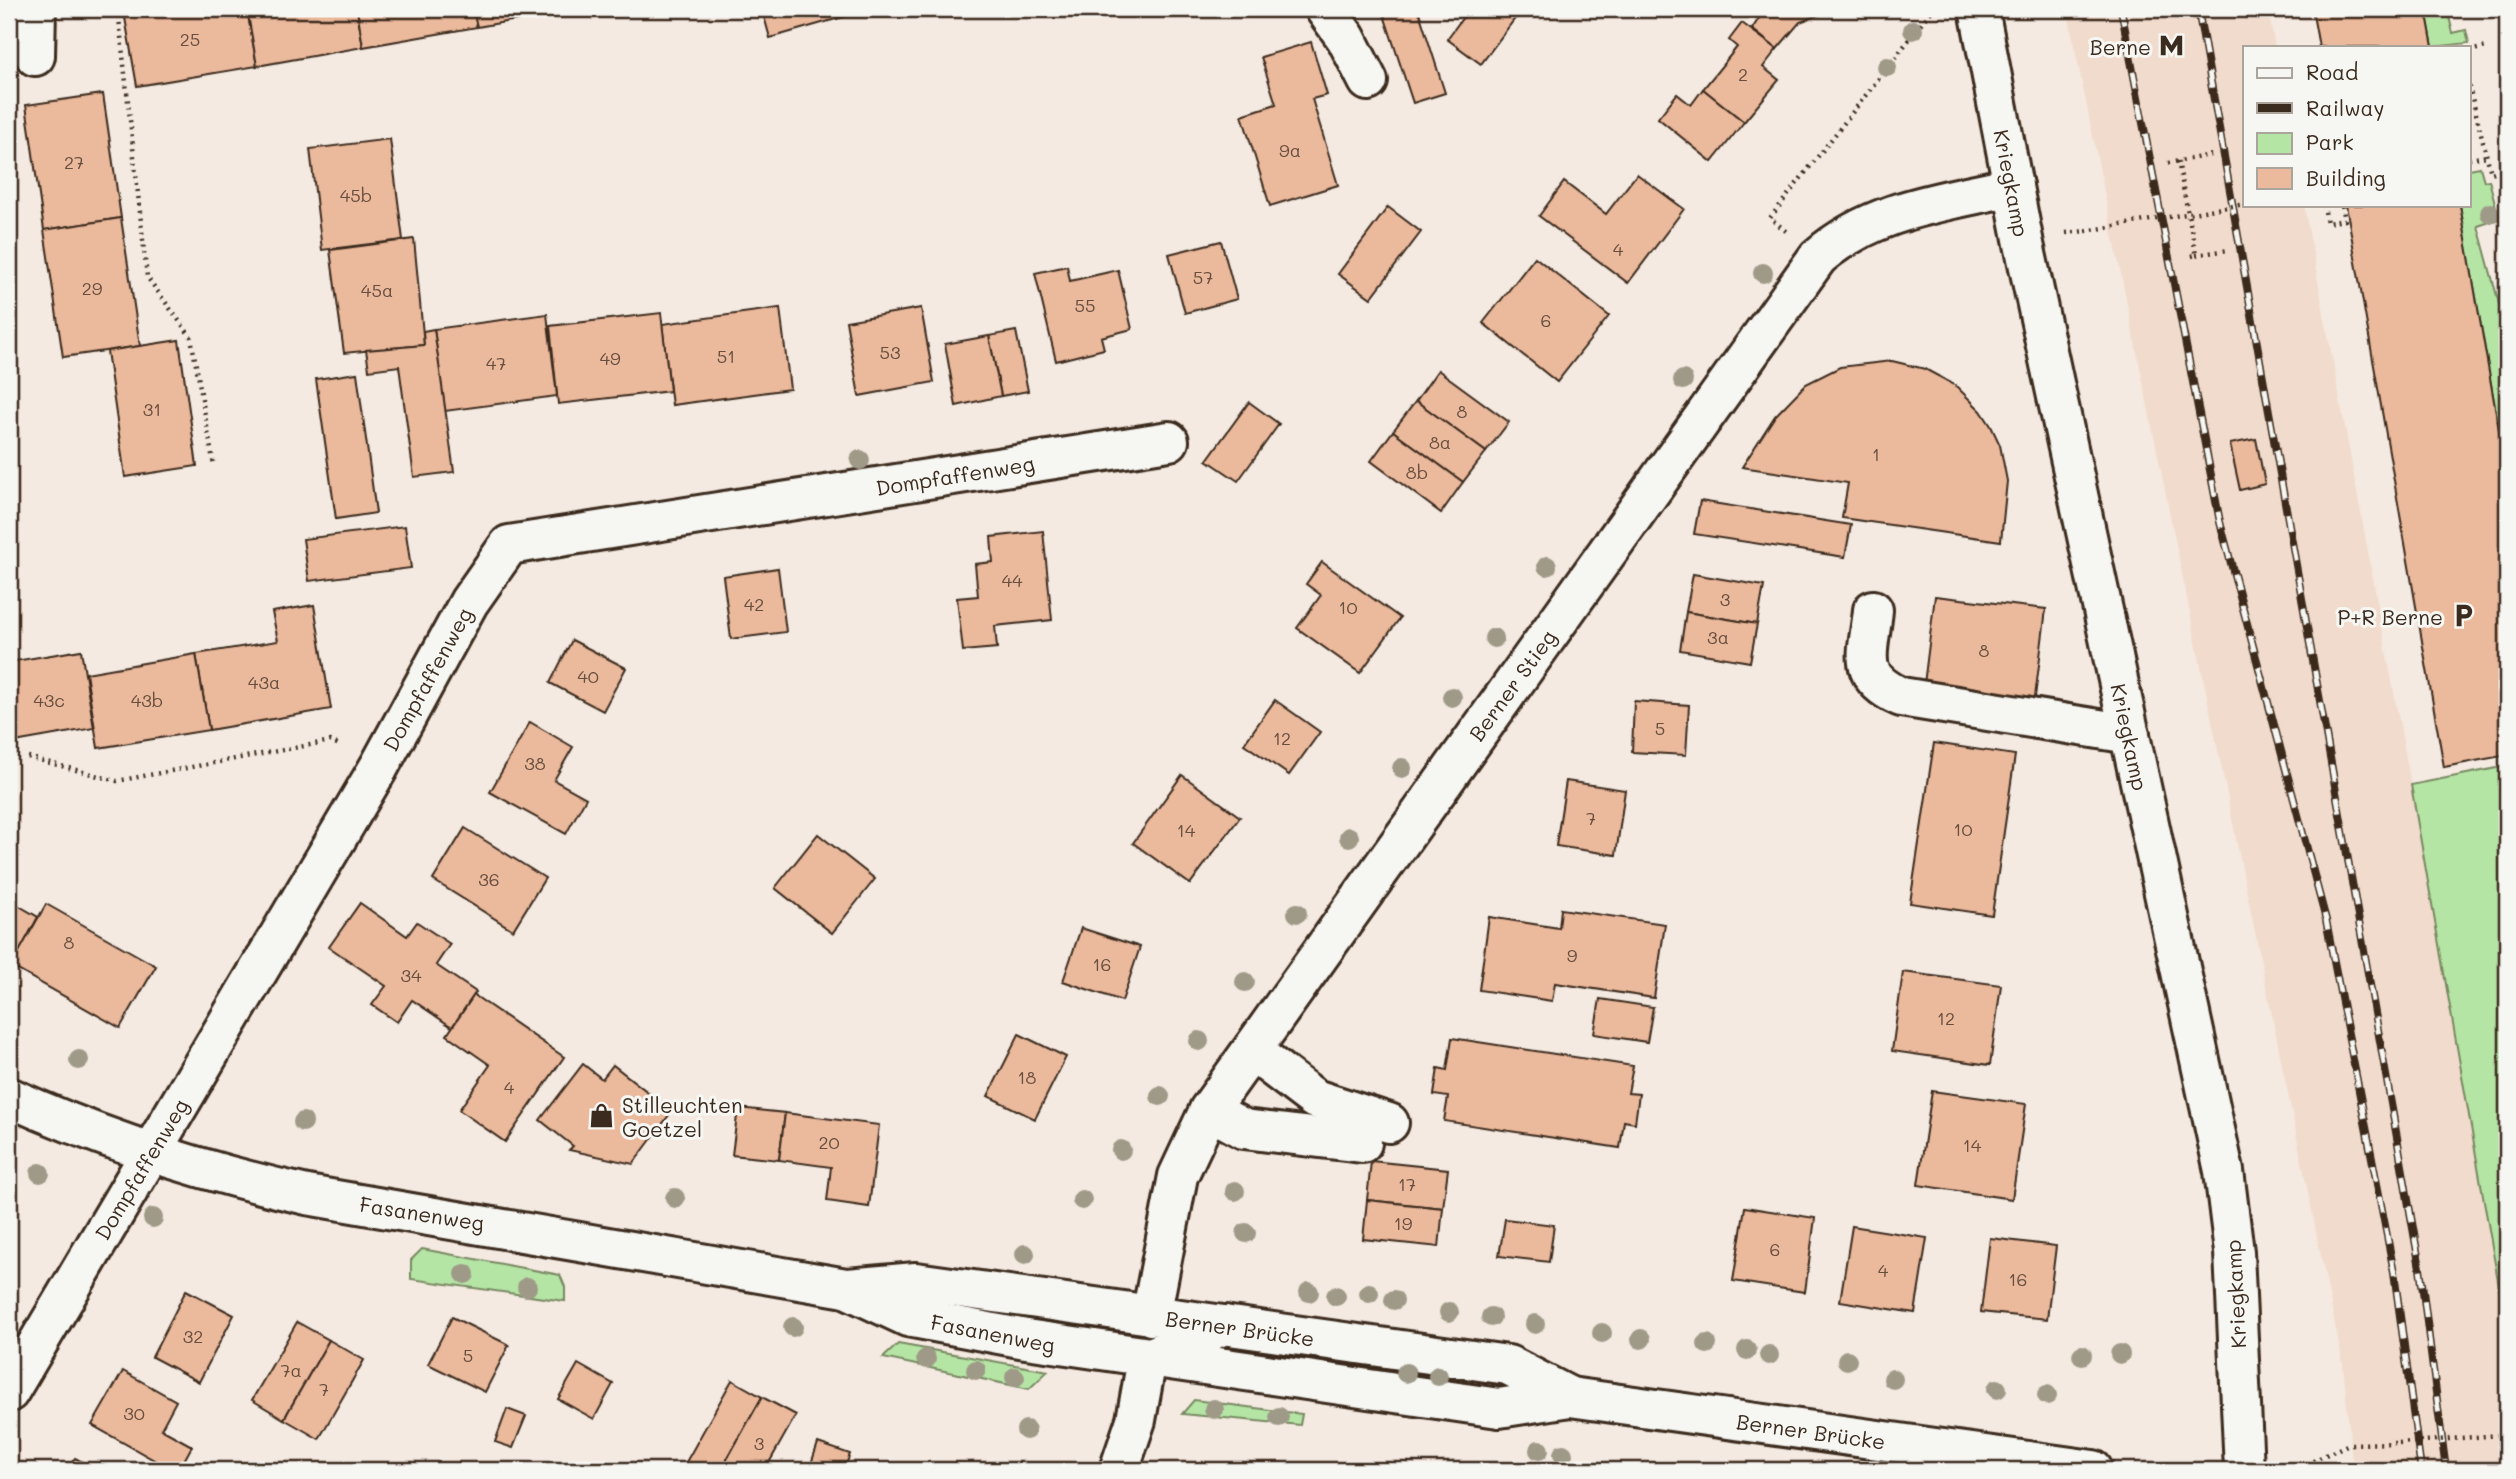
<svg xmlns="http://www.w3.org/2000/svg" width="2516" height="1479" font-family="Mali,sans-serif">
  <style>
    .built { fill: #f1dbcc }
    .green { fill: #b5e5a5; stroke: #788862; stroke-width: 2 }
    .building { fill: #ebb99c; stroke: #3b2a1e; stroke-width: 2 }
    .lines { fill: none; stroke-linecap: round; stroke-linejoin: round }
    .minor-casing { stroke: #3b2a1e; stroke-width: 44 }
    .major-casing { stroke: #3b2a1e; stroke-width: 44 }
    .path { stroke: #3b2a1e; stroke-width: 4.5; stroke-dasharray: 2 5; stroke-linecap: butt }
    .minor { stroke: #f6f6f2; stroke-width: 38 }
    .major { stroke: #f6f6f2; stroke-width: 38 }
    .rail-casing { stroke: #3b2a1e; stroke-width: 8 }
    .rail { stroke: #f6f6f2; stroke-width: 5; stroke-dasharray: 16; stroke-linecap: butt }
    .path-bridge { stroke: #3b2a1e; stroke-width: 4.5; stroke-dasharray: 2 5; stroke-linecap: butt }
    .tree { fill: #9f9a88 }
    .labels { text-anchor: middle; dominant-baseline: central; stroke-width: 6; stroke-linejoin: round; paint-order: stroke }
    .number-label { font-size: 18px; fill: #674e3e }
    .poi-label { font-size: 21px; fill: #3b2a1e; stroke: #f6f6f2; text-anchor: end }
    .street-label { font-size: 21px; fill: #3b2a1e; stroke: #f6f6f2 }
  </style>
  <rect width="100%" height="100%" fill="#f4eae1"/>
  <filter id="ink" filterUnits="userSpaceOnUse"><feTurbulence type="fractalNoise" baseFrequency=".0143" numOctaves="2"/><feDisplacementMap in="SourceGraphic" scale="14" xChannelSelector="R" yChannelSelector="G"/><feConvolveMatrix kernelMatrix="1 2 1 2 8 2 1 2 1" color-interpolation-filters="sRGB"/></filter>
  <g filter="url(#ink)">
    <polygon class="built" points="2067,9 2268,9 2275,47 2245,47 2245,205 2304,205 2411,785 2507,1332 2507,1470 2353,1470 2343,1364"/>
    <g class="green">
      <polygon points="2426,9 2447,9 2453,33 2466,30 2469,43 2433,47"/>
      <polygon points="2480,167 2484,181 2489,180 2499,219 2478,226 2501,311 2507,310 2507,476 2460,205 2469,205 2469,169"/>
      <polygon points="2507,766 2507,1332 2411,785"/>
      <polygon points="422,1249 560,1275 565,1287 565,1301 411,1279 411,1260"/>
      <polygon points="898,1344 1048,1371 1029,1389 883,1358"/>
      <polygon points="1194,1400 1302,1414 1300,1425 1182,1414"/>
    </g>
    <g class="building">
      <polygon points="140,9 247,9 257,66 137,86 124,12"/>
      <polygon points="247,9 357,9 363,47 257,66"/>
      <polygon points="357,9 473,9 477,27 363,47"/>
      <polygon points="473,9 573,9 574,10 477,27"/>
      <polygon points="762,9 871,9 770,38"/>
      <polygon points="1382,9 1418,9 1445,93 1413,103"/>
      <polygon points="1469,9 1522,9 1481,64 1447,39"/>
      <polygon points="1765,9 1834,9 1800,22 1777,49 1752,29"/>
      <polygon points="2312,9 2426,9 2433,47 2319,47"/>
      <polygon points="1742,23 1777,49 1763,67 1779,80 1744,122 1703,89 1737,47 1729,40"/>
      <polygon points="1311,42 1327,95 1312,99 1338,185 1270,206 1242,115 1276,104 1261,57"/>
      <polygon points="1703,89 1744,122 1712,162 1658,118 1677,94 1691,105"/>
      <polygon points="103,94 121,218 44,230 26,105"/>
      <polygon points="390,139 403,240 322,250 310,149"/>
      <polygon points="1637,174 1684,209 1628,283 1539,216 1564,182 1606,214"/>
      <polygon points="2346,205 2460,205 2507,476 2507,755 2444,767"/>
      <polygon points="1388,207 1421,232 1371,298 1338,274"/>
      <polygon points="121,218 140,346 63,357 44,230"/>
      <polygon points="414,239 424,345 344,353 330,250"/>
      <polygon points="1221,241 1237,299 1185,313 1169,254"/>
      <polygon points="1535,257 1609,316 1557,382 1483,323"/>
      <polygon points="1067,266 1070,281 1118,270 1132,329 1101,337 1104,349 1056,361 1035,273"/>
      <polygon points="780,308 790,389 672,405 662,324"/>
      <polygon points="921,308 934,382 859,396 846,321"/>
      <polygon points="661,313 670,391 558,404 550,326"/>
      <polygon points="547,314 557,396 445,411 434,329"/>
      <polygon points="434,329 454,472 414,477 399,366 369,370 366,350 424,345 423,331"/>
      <polygon points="1016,331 1028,391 1001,396 989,336"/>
      <polygon points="989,336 1001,396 956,406 945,344"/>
      <polygon points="179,340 197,466 125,477 107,351"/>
      <polygon points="1892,361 1925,369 1955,385 1981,411 1991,426 2000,445 2007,481 2001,541 1842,518 1848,483 1742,467 1775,416 1806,384 1840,367"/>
      <polygon points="1438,370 1509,422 1486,452 1416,401"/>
      <polygon points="357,373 376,513 336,519 316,379"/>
      <polygon points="1416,401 1486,452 1463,482 1393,431"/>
      <polygon points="1249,402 1279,424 1238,481 1207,460"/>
      <polygon points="1393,431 1463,482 1441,513 1371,461"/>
      <polygon points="2256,439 2265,484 2240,490 2230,444"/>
      <polygon points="1700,501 1851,525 1845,557 1694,534"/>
      <polygon points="405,526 411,568 309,581 303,539"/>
      <polygon points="1043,531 1052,620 995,626 997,648 963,651 957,598 978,596 975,564 993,562 991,537"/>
      <polygon points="1322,562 1400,618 1360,673 1297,628 1321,595 1306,584"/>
      <polygon points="778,568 786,632 731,639 723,576"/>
      <polygon points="1693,574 1764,586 1757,624 1686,612"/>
      <polygon points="1935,596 2046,609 2034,705 1923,692"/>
      <polygon points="314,605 331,709 209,730 196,654 278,641 272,612"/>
      <polygon points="1686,612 1757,624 1750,662 1680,650"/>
      <polygon points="572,640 626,668 603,711 550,683"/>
      <polygon points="81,650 94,728 9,743 9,662"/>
      <polygon points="196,654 209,730 98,748 86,673"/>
      <polygon points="1275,700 1320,732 1289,775 1244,744"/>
      <polygon points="1634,701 1689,705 1686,755 1632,752"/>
      <polygon points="530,722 573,747 554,780 586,798 566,834 490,792"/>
      <polygon points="1934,743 2015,755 1992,915 1910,903"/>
      <polygon points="1182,775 1240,817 1190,884 1133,843"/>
      <polygon points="1566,781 1625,790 1616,855 1556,846"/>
      <polygon points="465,828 545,878 513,930 433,880"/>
      <polygon points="818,834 875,879 832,933 775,888"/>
      <polygon points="9,900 38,917 9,971"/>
      <polygon points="360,903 407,936 417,922 450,944 436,965 476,992 452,1027 412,1000 397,1022 372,1005 386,986 329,947"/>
      <polygon points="46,904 156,966 120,1028 11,966"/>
      <polygon points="1561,909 1665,924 1654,998 1555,983 1552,1001 1479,990 1489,917 1559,928"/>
      <polygon points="1081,928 1140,947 1122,1001 1063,981"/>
      <polygon points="1903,972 2001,985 1990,1065 1892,1051"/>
      <polygon points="474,995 564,1057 505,1142 459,1110 490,1065 447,1035"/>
      <polygon points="1600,999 1653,1007 1647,1042 1594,1034"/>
      <polygon points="1019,1034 1066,1057 1035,1119 988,1096"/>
      <polygon points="1452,1038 1633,1066 1628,1093 1639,1094 1635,1123 1624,1121 1620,1148 1444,1121 1448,1097 1434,1095 1438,1068 1447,1070"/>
      <polygon points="583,1064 602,1079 613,1065 672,1111 633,1164 569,1150 573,1146 540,1120"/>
      <polygon points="1932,1091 2026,1104 2012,1199 1918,1185"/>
      <polygon points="738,1108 785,1113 779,1160 732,1155"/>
      <polygon points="785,1113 879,1125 869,1207 827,1201 831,1167 779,1160"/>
      <polygon points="1371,1161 1448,1169 1443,1208 1367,1200"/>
      <polygon points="1367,1200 1443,1208 1439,1247 1363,1239"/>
      <polygon points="1745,1207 1815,1218 1805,1292 1733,1281"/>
      <polygon points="1505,1219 1554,1225 1549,1262 1499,1256"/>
      <polygon points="1852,1226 1927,1238 1915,1313 1840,1301"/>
      <polygon points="1990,1238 2056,1246 2047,1319 1981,1312"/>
      <polygon points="186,1290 234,1315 199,1382 152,1357"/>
      <polygon points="452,1317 509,1345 485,1392 428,1364"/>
      <polygon points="297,1322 329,1340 284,1419 252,1400"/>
      <polygon points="329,1340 364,1360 319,1439 284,1419"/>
      <polygon points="578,1364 613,1384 594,1419 558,1399"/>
      <polygon points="123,1371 176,1401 161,1429 192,1446 179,1470 172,1470 92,1425"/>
      <polygon points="732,1380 762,1397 721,1470 701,1470 686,1462"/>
      <polygon points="762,1397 796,1415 765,1470 721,1470"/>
      <polygon points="507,1409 526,1416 513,1448 495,1442"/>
      <polygon points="818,1443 850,1454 844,1470 809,1470"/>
      <polygon points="75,1458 97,1470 67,1470"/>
    </g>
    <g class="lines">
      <defs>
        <g id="minor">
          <polyline points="1325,9 1346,38 1368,81"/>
          <polyline points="1979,9 2024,244 2224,1171 2234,1252 2244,1470"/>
          <polyline points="35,56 36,9"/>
          <path d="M 1873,610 C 1869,653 1854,676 1901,697 L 2130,734"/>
          <polyline points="1252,1051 1315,1099 1389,1123"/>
          <polyline points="1209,1110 1244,1129 1362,1143"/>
          <path d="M 1151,1316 L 1178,1176 L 1209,1110 L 1818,257 C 1873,209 1944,202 2013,186"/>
          <polyline points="9,1392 379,767 469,602 509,545 1169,441"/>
          <polyline points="1119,1470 1136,1420 1147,1359 1224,1325"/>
        </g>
        <g id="major">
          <path d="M 9,1097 C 106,1141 204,1172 307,1195 L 846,1288 L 908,1317 L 1026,1339 L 1499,1408 L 1570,1397 L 2093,1470"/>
          <polyline points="848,1288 916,1282 1508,1365 1570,1397"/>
        </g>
      </defs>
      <use href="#minor" class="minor-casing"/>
      <use href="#major" class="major-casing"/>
      <g class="path">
        <polyline points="118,9 147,277 191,337 214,466"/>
        <polyline points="2469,51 2486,47"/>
        <polyline points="2469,86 2491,173 2507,168"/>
        <polyline points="2469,159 2487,156"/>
        <polyline points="2178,161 2196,255 2187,257"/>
        <polyline points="2168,163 2212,155"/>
        <polyline points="2324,205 2327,223 2345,220 2342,205"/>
        <polyline points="1786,231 1770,218 1933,9"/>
        <polyline points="2066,233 2086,231"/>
        <polyline points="2196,255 2228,250"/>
        <polyline points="28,757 117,781 331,741 341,746"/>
        <polyline points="2500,1435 2507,1434"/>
        <polyline points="2294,1470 2349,1444 2399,1443"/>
      </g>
      <use href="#minor" class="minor"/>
      <use href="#major" class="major"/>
      <defs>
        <g id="rail">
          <polyline points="2121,9 2220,522 2326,920 2394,1272 2421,1470"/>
          <polyline points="2198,9 2420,1268 2446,1470"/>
        </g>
      </defs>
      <use href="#rail" class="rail-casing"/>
      <use href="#rail" class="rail"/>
      <g class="path-bridge">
        <polyline points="2086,231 2245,204"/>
        <polyline points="2399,1443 2500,1435"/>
      </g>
    </g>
    <g class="tree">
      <circle cx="1913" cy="30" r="10"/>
      <circle cx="1887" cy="67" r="10"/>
      <circle cx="2490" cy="213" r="10"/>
      <circle cx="1763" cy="273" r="10"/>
      <circle cx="1683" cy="380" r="10"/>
      <circle cx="860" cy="460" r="10"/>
      <circle cx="1547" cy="566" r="10"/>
      <circle cx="1494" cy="638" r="10"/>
      <circle cx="1452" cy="697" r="10"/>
      <circle cx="1402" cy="768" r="10"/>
      <circle cx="1349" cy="837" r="10"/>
      <circle cx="1297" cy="913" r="10"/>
      <circle cx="1245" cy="982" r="10"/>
      <circle cx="1199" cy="1041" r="10"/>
      <circle cx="79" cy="1060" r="10"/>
      <circle cx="1160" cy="1096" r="10"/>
      <circle cx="303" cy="1122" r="10"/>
      <circle cx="1121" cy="1150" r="10"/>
      <circle cx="40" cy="1173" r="10"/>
      <circle cx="1235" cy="1191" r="10"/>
      <circle cx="675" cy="1198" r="10"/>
      <circle cx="1082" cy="1200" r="10"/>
      <circle cx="153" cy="1218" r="10"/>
      <circle cx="1246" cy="1233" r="10"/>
      <circle cx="1025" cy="1254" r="10"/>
      <circle cx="465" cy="1274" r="10"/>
      <circle cx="527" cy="1287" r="10"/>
      <circle cx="1309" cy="1292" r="10"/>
      <circle cx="1369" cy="1293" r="10"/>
      <circle cx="1336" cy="1296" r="10"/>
      <circle cx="1394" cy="1300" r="10"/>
      <circle cx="1449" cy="1312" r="10"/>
      <circle cx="1491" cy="1317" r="10"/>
      <circle cx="1535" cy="1324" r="10"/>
      <circle cx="793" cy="1327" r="10"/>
      <circle cx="1602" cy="1333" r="10"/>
      <circle cx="1641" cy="1339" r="10"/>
      <circle cx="1707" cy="1344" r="10"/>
      <circle cx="1747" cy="1350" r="10"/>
      <circle cx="2120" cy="1354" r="10"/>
      <circle cx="1769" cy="1355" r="10"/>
      <circle cx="2082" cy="1355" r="10"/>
      <circle cx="926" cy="1359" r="10"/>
      <circle cx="1847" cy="1360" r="10"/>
      <circle cx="976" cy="1370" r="10"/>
      <circle cx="1406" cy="1373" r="10"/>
      <circle cx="1438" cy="1376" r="10"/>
      <circle cx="1015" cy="1377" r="10"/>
      <circle cx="1893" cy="1379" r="10"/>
      <circle cx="1997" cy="1389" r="10"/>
      <circle cx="2047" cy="1395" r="10"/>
      <circle cx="1214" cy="1409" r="10"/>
      <circle cx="1279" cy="1417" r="10"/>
      <circle cx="1026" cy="1430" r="10"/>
      <circle cx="1539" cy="1450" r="10"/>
      <circle cx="1563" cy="1454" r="10"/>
    </g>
  </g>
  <defs>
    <symbol id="metro-bare" viewBox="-9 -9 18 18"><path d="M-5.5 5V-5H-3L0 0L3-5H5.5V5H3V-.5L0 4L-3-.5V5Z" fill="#3b2a1e" stroke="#f6f6f2" stroke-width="2.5" paint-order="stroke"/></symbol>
    <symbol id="parking-bare" viewBox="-9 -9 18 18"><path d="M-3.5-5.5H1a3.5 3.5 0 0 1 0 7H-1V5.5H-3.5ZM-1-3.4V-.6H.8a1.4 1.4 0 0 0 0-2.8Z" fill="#3b2a1e" stroke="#f6f6f2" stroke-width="2.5" paint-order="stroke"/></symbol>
    <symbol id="shop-bare" viewBox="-9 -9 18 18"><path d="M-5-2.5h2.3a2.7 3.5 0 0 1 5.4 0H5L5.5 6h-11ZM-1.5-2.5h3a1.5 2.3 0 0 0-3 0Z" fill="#3b2a1e" stroke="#f6f6f2" stroke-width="2.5" paint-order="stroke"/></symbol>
  </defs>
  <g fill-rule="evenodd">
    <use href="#metro-bare" x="2154" y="28" width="35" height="35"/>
    <use href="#parking-bare" x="2446" y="598" width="35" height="35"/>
    <use href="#shop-bare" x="584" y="1098" width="35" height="35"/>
  </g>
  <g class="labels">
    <g class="number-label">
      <text x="190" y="39">25</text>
      <text x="1743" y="74">2</text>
      <text x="1290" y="150">9a</text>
      <text x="74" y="162">27</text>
      <text x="356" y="195">45b</text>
      <text x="1618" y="249">4</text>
      <text x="1203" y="277">57</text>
      <text x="92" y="288">29</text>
      <text x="377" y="290">45a</text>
      <text x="1085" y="305">55</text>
      <text x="1546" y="320">6</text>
      <text x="890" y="352">53</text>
      <text x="726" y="356">51</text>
      <text x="610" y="358">49</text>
      <text x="496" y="363">47</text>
      <text x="152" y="409">31</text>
      <text x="1462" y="411">8</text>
      <text x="1440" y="442">8a</text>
      <text x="1876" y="454">1</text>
      <text x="1417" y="472">8b</text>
      <text x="1012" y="580">44</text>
      <text x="1725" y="599">3</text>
      <text x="754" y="604">42</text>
      <text x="1348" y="607">10</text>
      <text x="1718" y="637">3a</text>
      <text x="1984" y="650">8</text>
      <text x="588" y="676">40</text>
      <text x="264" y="682">43a</text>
      <text x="49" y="700">43c</text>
      <text x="147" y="700">43b</text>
      <text x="1660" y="728">5</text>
      <text x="1282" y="738">12</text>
      <text x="535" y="763">38</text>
      <text x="1591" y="818">7</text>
      <text x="1963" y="829">10</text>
      <text x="1186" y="830">14</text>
      <text x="489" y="879">36</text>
      <text x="69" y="942">8</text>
      <text x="1572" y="955">9</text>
      <text x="1102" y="964">16</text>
      <text x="411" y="975">34</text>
      <text x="1946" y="1018">12</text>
      <text x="1027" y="1077">18</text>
      <text x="509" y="1087">4</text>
      <text x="829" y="1142">20</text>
      <text x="1972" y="1145">14</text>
      <text x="1407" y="1184">17</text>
      <text x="1403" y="1223">19</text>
      <text x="1775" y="1249">6</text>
      <text x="1883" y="1270">4</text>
      <text x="2018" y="1279">16</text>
      <text x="193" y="1336">32</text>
      <text x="468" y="1355">5</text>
      <text x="291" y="1370">7a</text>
      <text x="324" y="1389">7</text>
      <text x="134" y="1413">30</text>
      <text x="759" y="1443">3</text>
    </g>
    <g class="poi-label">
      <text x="2151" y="46">Berne</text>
      <text x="2443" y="616">P+R Berne</text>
      <text x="622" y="1104" text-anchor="start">Stilleuchten<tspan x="622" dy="24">Goetzel</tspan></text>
    </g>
    <g class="street-label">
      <text transform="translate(2012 183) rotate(79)">Kriegkamp</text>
      <text transform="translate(955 475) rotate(-9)">Dompfaffenweg</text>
      <text transform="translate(427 679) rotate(-61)">Dompfaffenweg</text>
      <text transform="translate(1512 685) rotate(-54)">Berner Stieg</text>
      <text transform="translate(2130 737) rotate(78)">Kriegkamp</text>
      <text transform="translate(141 1169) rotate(-59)">Dompfaffenweg</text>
      <text transform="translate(422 1213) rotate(9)">Fasanenweg</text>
      <text transform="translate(2235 1294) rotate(-93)">Kriegkamp</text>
      <text transform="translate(1240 1328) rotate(8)">Berner Brücke</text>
      <text transform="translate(993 1333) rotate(11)">Fasanenweg</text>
      <text transform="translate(1811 1431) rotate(8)">Berner Brücke</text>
    </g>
  </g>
  <rect width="2516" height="1479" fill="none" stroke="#f6f6f2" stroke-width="35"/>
  <rect x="18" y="18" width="2481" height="1444" fill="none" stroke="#3b2a1e" stroke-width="2.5" filter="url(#ink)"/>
  <rect x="2243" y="46" width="228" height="161" fill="#f6f6f2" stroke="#aba49d" stroke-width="2"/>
  <rect x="2257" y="68" width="35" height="10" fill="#f6f6f2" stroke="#aba49d" stroke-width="2"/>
  <text x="2306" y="80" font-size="21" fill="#3b2a1e">Road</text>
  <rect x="2257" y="103" width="35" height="10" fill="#3b2a1e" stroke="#aba49d" stroke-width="2"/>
  <text x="2306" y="116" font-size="21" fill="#3b2a1e">Railway</text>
  <rect x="2257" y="133" width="35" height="21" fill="#b5e5a5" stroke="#aba49d" stroke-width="2"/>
  <text x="2306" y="150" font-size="21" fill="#3b2a1e">Park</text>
  <rect x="2257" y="168" width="35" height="21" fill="#ebb99c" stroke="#aba49d" stroke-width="2"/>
  <text x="2306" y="186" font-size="21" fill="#3b2a1e">Building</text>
</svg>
